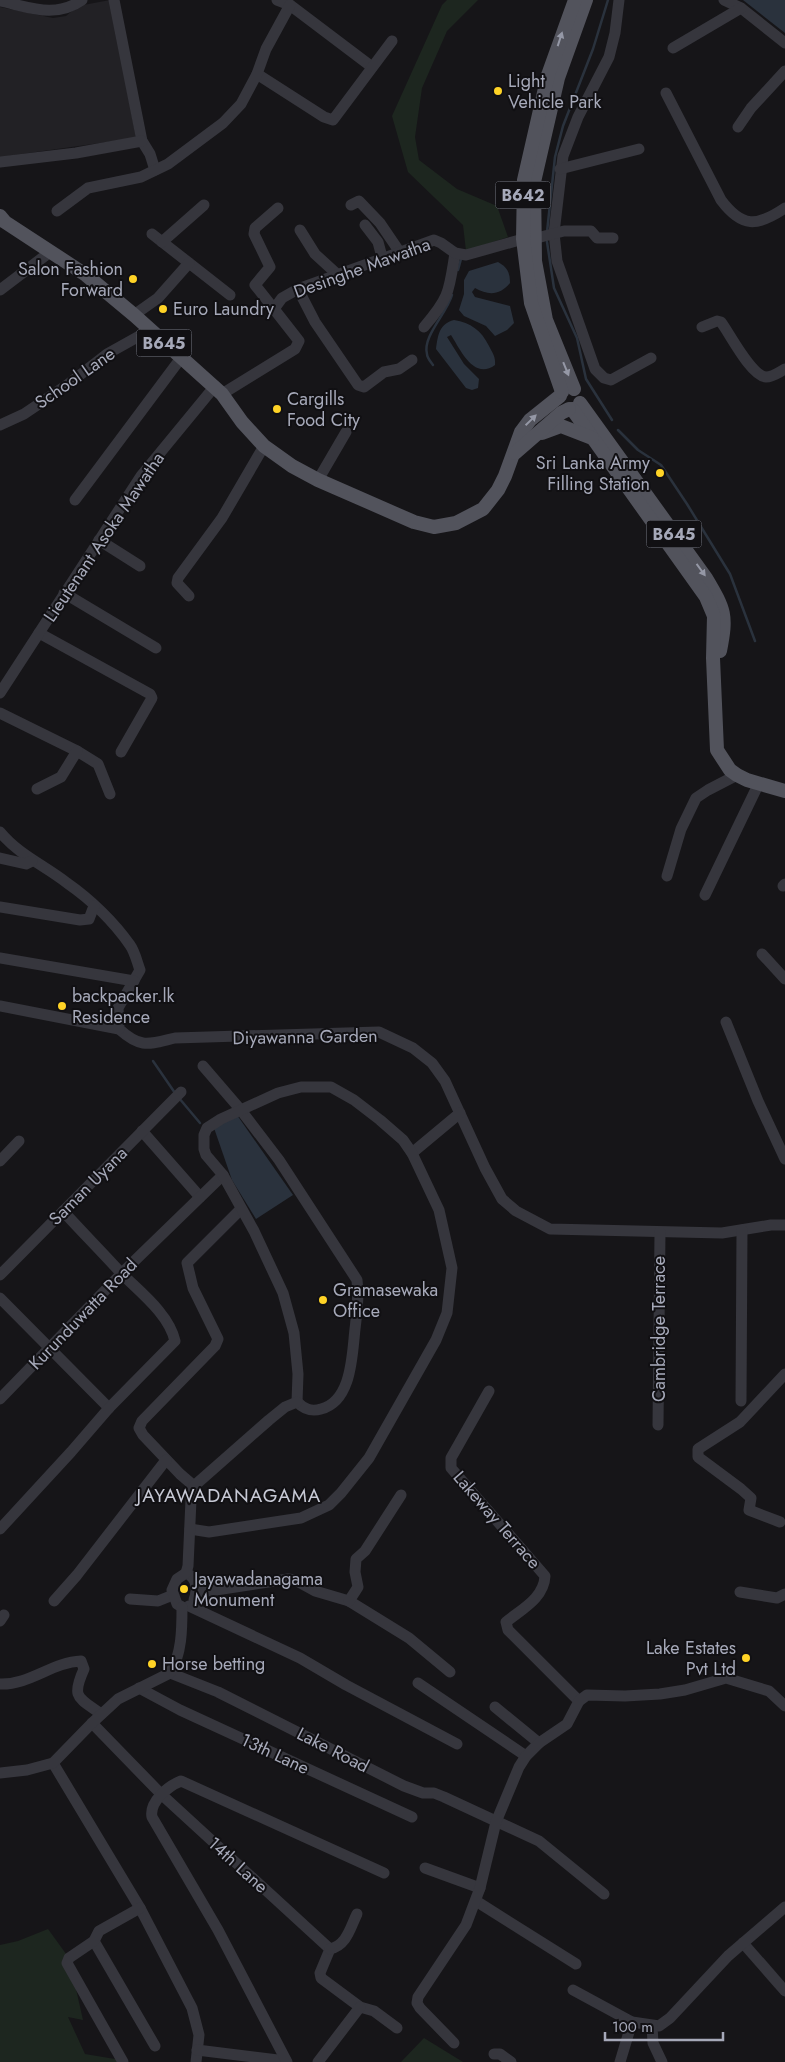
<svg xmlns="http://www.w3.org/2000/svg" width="785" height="2062" font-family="Jost,sans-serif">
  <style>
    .built { fill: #222125 }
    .green { fill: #1d261f }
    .water { fill: #2a323d }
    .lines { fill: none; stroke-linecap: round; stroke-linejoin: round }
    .stream { stroke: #2a323d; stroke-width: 2.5 }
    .minor { stroke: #36363d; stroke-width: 11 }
    .major { stroke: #52535c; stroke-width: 14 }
    .oneway { fill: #9598a6 }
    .poi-dot { fill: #ffd326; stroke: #111013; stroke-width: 2 }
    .labels { text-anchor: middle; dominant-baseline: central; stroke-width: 4; stroke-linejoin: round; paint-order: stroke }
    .shield { fill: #111013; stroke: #797b87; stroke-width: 1 }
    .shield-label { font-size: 16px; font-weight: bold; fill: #a6a9b9 }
    .poi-label { font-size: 18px; fill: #a6a9b9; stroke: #111013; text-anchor: start }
    .street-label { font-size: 18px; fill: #a6a9b9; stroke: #111013 }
    .neighbourhood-label { font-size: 19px; letter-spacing: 1px; fill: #c7c9d5; stroke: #111013 }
  </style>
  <rect width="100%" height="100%" fill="#161518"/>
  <polygon class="built" points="110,0 136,138 0,157 0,7 53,18 66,16 78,6"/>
  <g class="green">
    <polygon points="447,0 478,0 447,31 422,88 415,137 419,160 457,189 497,206 508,237 466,251 463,225 408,172 392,116 442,5"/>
    <polygon points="48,1929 69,1958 83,2020 68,2017 85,2054 121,2060 125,2062 0,2062 0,1945 18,1941"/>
    <polygon points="424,2038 463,2062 401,2062"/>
  </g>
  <g class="water">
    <polygon points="743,0 785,0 785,33"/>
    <path d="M 498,262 C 507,267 510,272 510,283 C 500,295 489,296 475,288 L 472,292 L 475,297 L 510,306 L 514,323 L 507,330 L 495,336 L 486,326 L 464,316 L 459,310 L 464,294 L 464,280 L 469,271 Z"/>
    <path d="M 454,320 C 471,323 481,330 489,346 C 492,352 496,357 495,365 C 474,381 460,349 451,335 L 447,337 L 464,364 L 479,379 L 478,388 L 472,390 L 466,388 L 436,349 C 438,335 439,324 454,320 Z"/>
    <polygon points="237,1115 293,1195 256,1219 232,1180 214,1128"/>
  </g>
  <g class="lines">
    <g class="stream">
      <polyline points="547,232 555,157 563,126 593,49 608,0"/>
      <polyline points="547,242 554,288 577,338 586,379 612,420"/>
      <polyline points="458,270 461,259"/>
      <path d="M 433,365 C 431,362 427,358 427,354 C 422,337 447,313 452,295"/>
      <polyline points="618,430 638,450 661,465 687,504 730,574 755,641"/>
      <polyline points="153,1061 175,1093"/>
      <polyline points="179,1098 200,1123"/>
    </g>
    <g class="minor">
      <polyline points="114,0 142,141 150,154 155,170"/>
      <polyline points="277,0 290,5 372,67"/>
      <polyline points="619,0 615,33 609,57 578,117 563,156 554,233 557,261 595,369 604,378 611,380 651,358"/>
      <polyline points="724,0 741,8 785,43"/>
      <path d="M 0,1 C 29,7 55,19 82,0"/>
      <polyline points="673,48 741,8"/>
      <polyline points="257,74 324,117 333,120 392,41"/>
      <path d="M 666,93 L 721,200 C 742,228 757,227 785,208"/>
      <polyline points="738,127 751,108 785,71"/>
      <polyline points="0,162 76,153 142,141"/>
      <polyline points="560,169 639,149"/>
      <polyline points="351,205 359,201 380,223 399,251"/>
      <polyline points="57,211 88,188 141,177 168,164 223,123 241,104 257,74 266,49 290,5"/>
      <polyline points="365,225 378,242 382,257"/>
      <polyline points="300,230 315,254 338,275"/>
      <polyline points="152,234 230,295"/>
      <polyline points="162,242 204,205"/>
      <polyline points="298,289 315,322 358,385 364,387 384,372 399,369 412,360"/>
      <polyline points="0,290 50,252"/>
      <polyline points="274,309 255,285 270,267 254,234 255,228 278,208"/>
      <polyline points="134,315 158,298 189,263"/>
      <path d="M 424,327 C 450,297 449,291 455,253"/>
      <path d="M 702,327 L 717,321 L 721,322 C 730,334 751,376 766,377 C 773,377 779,372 785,369"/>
      <polyline points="222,394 295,349 299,341 274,309 282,298 298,289 434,240 441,243 455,253 466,255 523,239 533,239 564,231 591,231 597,238 613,238"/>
      <polyline points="0,425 24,414 67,385 107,354 150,330"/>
      <polyline points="318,480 346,432"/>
      <polyline points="75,500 181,358"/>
      <polyline points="99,540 140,566"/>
      <polyline points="64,593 156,648"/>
      <polyline points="189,596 177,583 178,578 222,518 264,446"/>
      <polyline points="39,633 150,694 152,698 121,752"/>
      <polyline points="0,693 141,476 215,386"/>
      <polyline points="0,713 77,751 98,764 110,794"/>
      <polyline points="37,789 61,777 77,751"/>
      <path d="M 0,832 C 19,855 44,865 67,883 C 90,899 114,922 130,945 C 135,952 137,962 140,970 L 118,1008 L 119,1029 C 141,1049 149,1044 175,1038 L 379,1032 L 413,1048 L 432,1063 L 445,1081 L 485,1168 L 502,1199 L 516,1211 L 550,1229 L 722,1233 L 771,1225 L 785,1225"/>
      <polyline points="0,858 26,864 32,861"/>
      <polyline points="667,876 681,829 696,798 708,790 737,775"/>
      <polyline points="783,886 785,884"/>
      <polyline points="705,895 759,783"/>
      <polyline points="0,907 80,920 89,919 94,906"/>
      <polyline points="762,954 785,979"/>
      <polyline points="0,958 134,981"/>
      <polyline points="0,1006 119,1029"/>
      <polyline points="726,1022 758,1101 785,1159"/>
      <path d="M 203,1066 L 240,1109 L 279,1160 L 357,1280 C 359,1297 357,1312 355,1329 C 352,1355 352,1401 321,1409 C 311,1412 304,1409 297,1402"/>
      <polyline points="142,1131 200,1197"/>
      <polyline points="412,1153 460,1113"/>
      <polyline points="0,1161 19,1141"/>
      <polyline points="0,1275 181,1092"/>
      <polyline points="0,1298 109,1408"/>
      <path d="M 489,1391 L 451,1458 L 451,1468 L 545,1576 C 544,1598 522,1609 506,1622 L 508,1630 L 579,1701"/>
      <polyline points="0,1399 122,1273 223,1175"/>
      <polyline points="741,1401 742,1230"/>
      <polyline points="658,1425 660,1232"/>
      <polyline points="194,1486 180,1474 143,1435 139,1428 142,1421 215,1346 218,1339 193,1288 187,1263 241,1209"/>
      <polyline points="780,1522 749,1510 751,1498 741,1489 698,1457 698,1449 740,1422 785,1374"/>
      <path d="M 0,1529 L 71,1452 L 109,1408 L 175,1341 C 169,1314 140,1292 121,1273 C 102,1252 82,1232 63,1211"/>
      <polyline points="190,1529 209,1532 301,1518 329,1505 341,1493 369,1458 436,1340 447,1313 452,1268 439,1210 412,1153 403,1140 380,1120 354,1100 331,1087 301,1087 278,1093 221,1119 207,1128 204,1135 204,1149 206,1155 223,1175 254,1231 283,1293 294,1333 298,1374 297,1402"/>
      <path d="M 186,1573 C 197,1578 198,1589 194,1600"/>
      <polyline points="740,1592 777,1598 785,1594"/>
      <polyline points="196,1593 288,1579 295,1580 315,1591 349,1601 409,1638 450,1672"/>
      <polyline points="130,1599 158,1601 173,1595"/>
      <polyline points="54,1601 77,1575 166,1460"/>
      <polyline points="349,1601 358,1587 355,1572 356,1559 365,1551 401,1495"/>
      <polyline points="189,1606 300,1658 346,1685 457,1744"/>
      <polyline points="182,1607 177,1604 172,1590 177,1579 186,1573 188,1566 191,1500 194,1486 269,1420 285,1407 297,1402"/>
      <polyline points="0,1621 4,1615"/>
      <polyline points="170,1673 218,1692 404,1786 423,1793 434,1793 444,1797 539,1841 604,1894"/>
      <polyline points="418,1683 526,1756"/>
      <path d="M 0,1684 C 30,1685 52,1662 81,1661 L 84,1669 C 71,1698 78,1697 101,1714"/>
      <polyline points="139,1688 180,1710 412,1817"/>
      <polyline points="495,1707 539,1743"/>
      <polyline points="92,1723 161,1794 330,1949 320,1973 321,1978 360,2007 374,2011 397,2028"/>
      <polyline points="53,1763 140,1908 192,2008 199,2035 196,2062"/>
      <path d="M 0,1773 L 27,1770 L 53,1763 L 92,1723 L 118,1699 L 170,1673 C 182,1654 182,1629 182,1607"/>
      <polyline points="425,1868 480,1888"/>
      <polyline points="476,1901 576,1964"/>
      <polyline points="94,1941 155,2046"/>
      <polyline points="743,1943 785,1991"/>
      <path d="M 330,1949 C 347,1945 350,1928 357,1914"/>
      <polyline points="573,1990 632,2022 659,2026 670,2018 728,1956 785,1907"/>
      <polyline points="652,2026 653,2043 662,2062"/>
      <polyline points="454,2043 420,2008 417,2003 418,1997 466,1925 480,1888 496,1822 519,1767 526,1756 539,1743 567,1724 579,1701 587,1695 625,1696 660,1694 685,1690 726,1678 769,1691 785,1706"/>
      <polyline points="197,2050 286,2061"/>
      <polyline points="494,2054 500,2054 511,2062"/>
      <polyline points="123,2062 67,1963 69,1958 94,1941 99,1931 140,1908"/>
      <path d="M 287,2062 L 218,1930 L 152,1817 C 149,1802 168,1786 181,1781 L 384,1873"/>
      <polyline points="318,2062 360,2007"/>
      <polyline points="620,2062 632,2022"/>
    </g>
    <g class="major">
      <polyline points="0,216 5,222 86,275 134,315 222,394 242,422 264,446 292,466 318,480 414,522 434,527 456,523 483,509 498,490 505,476 521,432 530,420 560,396"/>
      <polyline points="574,389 546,320 535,261 534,182 558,78 586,0"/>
      <polyline points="562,392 531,303 523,239 524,180 548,75 575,0"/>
      <path d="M 580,403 L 706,578 C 725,610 727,615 720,651"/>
      <polyline points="572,409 706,597 714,616 713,658 717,750 730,770 737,775 747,780 785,791"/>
      <polyline points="542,433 561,426 592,438"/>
      <polyline points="515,453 561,413 569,409"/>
    </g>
  </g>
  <defs><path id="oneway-solid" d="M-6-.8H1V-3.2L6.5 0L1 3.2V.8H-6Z" transform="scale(1.25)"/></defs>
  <g class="oneway">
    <use href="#oneway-solid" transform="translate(560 39) rotate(-72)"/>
    <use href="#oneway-solid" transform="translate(566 369) rotate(68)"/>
    <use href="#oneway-solid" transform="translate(531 420) rotate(-44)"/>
    <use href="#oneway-solid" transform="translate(701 570) rotate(54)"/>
  </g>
  <g class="poi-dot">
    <circle cx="498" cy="91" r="5"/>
    <circle cx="133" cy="279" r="5"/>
    <circle cx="163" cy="309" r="5"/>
    <circle cx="277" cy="409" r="5"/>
    <circle cx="660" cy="473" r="5"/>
    <circle cx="62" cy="1006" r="5"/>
    <circle cx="323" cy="1300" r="5"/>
    <circle cx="184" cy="1589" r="5"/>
    <circle cx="746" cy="1658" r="5"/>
    <circle cx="152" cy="1664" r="5"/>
  </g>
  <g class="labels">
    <g class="shield">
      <rect x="495.5" y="181.5" width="55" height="27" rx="4"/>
      <rect x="136.5" y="329.5" width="55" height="27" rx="4"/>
      <rect x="646.5" y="520.5" width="55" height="27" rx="4"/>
    </g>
    <g class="shield-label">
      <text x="523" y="195">B642</text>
      <text x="164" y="343">B645</text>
      <text x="674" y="534">B645</text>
    </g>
    <g class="poi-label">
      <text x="508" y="81">Light<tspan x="508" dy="21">Vehicle Park</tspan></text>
      <text x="123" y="269" text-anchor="end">Salon Fashion<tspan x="123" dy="21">Forward</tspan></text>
      <text x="173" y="309">Euro Laundry</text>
      <text x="287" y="399">Cargills<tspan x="287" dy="21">Food City</tspan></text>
      <text x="650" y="463" text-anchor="end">Sri Lanka Army<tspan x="650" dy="21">Filling Station</tspan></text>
      <text x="72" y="996">backpacker.lk<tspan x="72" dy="21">Residence</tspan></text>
      <text x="333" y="1290">Gramasewaka<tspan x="333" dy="21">Office</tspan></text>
      <text x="194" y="1579">Jayawadanagama<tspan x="194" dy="21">Monument</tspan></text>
      <text x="736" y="1648" text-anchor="end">Lake Estates<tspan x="736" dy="21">Pvt Ltd</tspan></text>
      <text x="162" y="1664">Horse betting</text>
    </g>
    <g class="street-label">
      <text transform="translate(362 268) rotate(-20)">Desinghe Mawatha</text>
      <text transform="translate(75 378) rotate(-35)">School Lane</text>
      <text transform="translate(104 537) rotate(-56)">Lieutenant Asoka Mawatha</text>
      <text transform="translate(305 1037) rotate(-1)">Diyawanna Garden</text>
      <text transform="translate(88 1186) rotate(-45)">Saman Uyana</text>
      <text transform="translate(83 1314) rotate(-46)">Kurunduwatta Road</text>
      <text transform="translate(659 1329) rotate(-90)">Cambridge Terrace</text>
      <text transform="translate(497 1520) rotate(49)">Lakeway Terrace</text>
      <text transform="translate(333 1750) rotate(27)">Lake Road</text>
      <text transform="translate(275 1754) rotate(25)">13th Lane</text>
      <text transform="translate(238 1865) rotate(42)">14th Lane</text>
    </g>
    <g class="neighbourhood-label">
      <text x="229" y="1495">JAYAWADANAGAMA</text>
    </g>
  </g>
  <path d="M605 2032v8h118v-8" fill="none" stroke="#a6a9b9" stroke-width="2.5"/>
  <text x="612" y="2032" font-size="15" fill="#a6a9b9" stroke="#111013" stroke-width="4" paint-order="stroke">100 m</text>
</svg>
